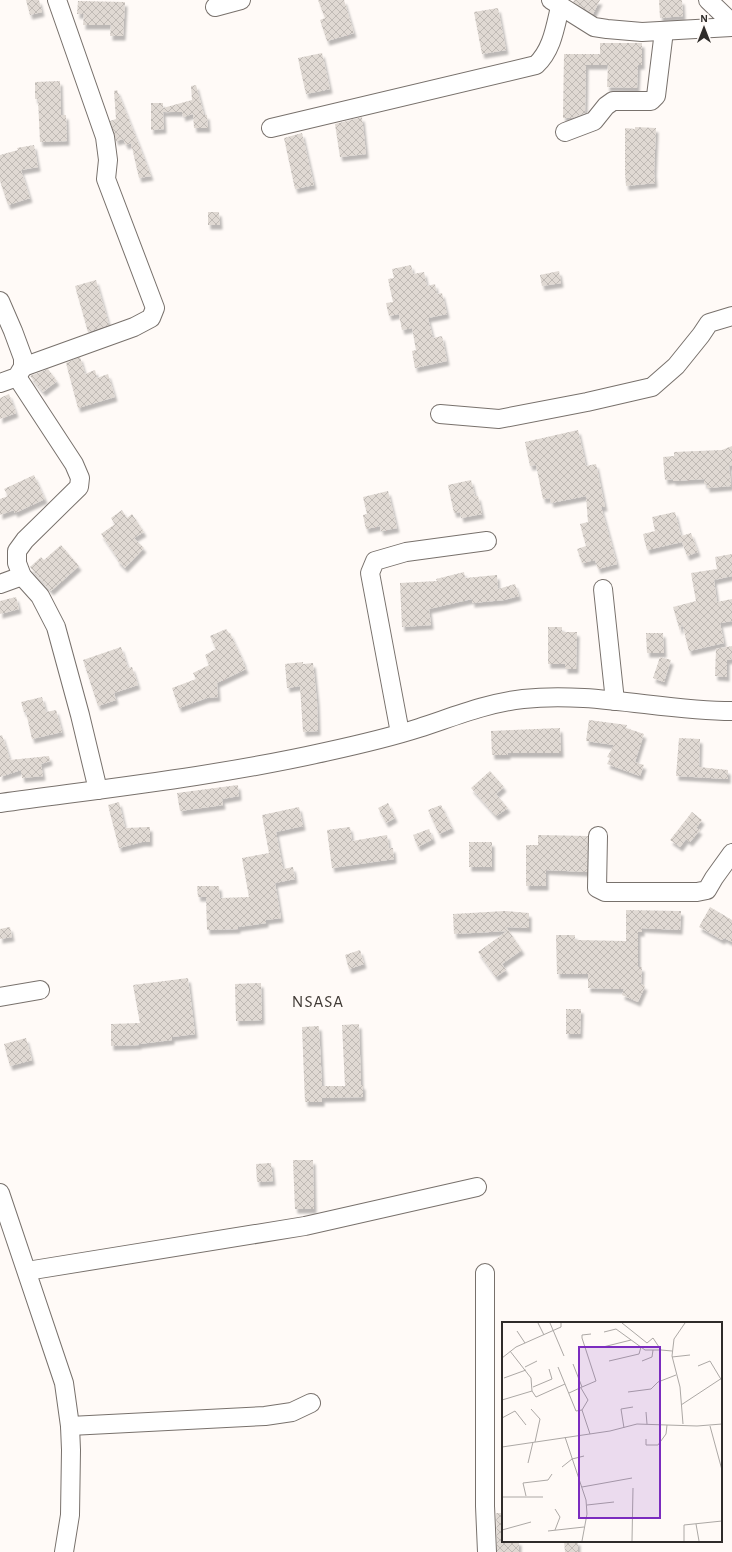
<svg xmlns="http://www.w3.org/2000/svg" width="732" height="1552" font-family="'Alegreya Sans',sans-serif">
  <style>
    .building { fill: url(#building-cross-hatch); filter: url(#shadow) }
    .lines { fill: none; stroke-linecap: round; stroke-linejoin: round }
    .minor-casing { stroke: #78716c; stroke-width: 20 }
    .minor { stroke: #fff; stroke-width: 18 }
    .labels { text-anchor: middle; dominant-baseline: central; stroke-width: 3; stroke-linejoin: round; paint-order: stroke }
    .quarter-label { font-size: 17px; letter-spacing: 1px; fill: #403a35; stroke: #fffaf7 }
    .inset-road { fill: none; stroke: #aca8a5; stroke-width: 1 }
    .view { fill: #7b2cbf; fill-opacity: 0.15; stroke: #7b2cbf; stroke-width: 2 }
    .inset-edge { fill: none; stroke: #2f2c2a; stroke-width: 2 }
  </style>
  <defs>
    <pattern id="building-cross-hatch" width="8" height="8" patternUnits="userSpaceOnUse"><rect width="8" height="8" fill="#e0d9d3"/><path d="M0 0l8 8M0 8l8-8" fill="none" stroke="#c0bab5"/></pattern>
    <filter id="shadow"><feDropShadow dx="2.5" dy="4.5" stdDeviation="1" flood-color="#0004"/></filter>
  </defs>
  <rect width="100%" height="100%" fill="#fffaf7"/>
  <g class="building">
    <polygon points="26,0 39,0 42,12 30,15"/>
    <polygon points="318,0 344,0 354,33 327,41 320,20 325,18"/>
    <polygon points="574,0 600,0 593,14 573,2"/>
    <polygon points="659,0 682,0 683,16 660,18"/>
    <polygon points="78,1 125,2 123,36 110,36 111,25 83,25 84,14 77,14"/>
    <polygon points="498,8 506,50 482,54 474,12"/>
    <polygon points="600,43 642,43 642,65 638,65 637,88 607,87 608,65 586,65 585,113 572,118 563,118 564,54 600,54"/>
    <polygon points="322,53 330,89 306,94 298,58"/>
    <polygon points="60,81 61,115 66,115 67,141 40,142 38,99 35,99 35,82"/>
    <polygon points="196,85 204,115 207,115 208,128 194,128 193,114 183,117 182,112 163,112 164,129 151,130 151,103 163,103 163,108 192,100 191,86"/>
    <polygon points="117,90 137,140 151,176 139,178 131,143 126,145 123,139 116,141 110,121 116,119 114,91"/>
    <polygon points="362,117 366,154 340,157 335,124"/>
    <polygon points="635,127 656,128 654,172 655,183 626,186 625,173 625,128 635,129"/>
    <polygon points="302,133 314,185 295,189 284,138"/>
    <polygon points="34,145 38,167 21,170 30,198 8,205 0,181 0,155 18,150 17,148"/>
    <polygon points="208,212 219,212 220,225 208,225"/>
    <polygon points="411,265 413,274 424,272 427,286 435,284 437,294 442,293 447,314 428,318 433,338 442,336 447,361 415,368 412,351 416,350 412,328 402,330 399,314 389,316 386,303 393,302 388,279 394,278 392,269"/>
    <polygon points="559,271 561,283 542,286 540,275"/>
    <polygon points="96,280 109,325 88,332 75,286"/>
    <polygon points="80,357 85,374 95,370 97,378 108,374 115,397 78,408 66,363"/>
    <polygon points="48,369 57,381 43,392 30,376"/>
    <polygon points="9,394 16,413 0,419 0,398"/>
    <polygon points="578,430 586,466 596,464 605,507 601,507 617,564 598,569 595,560 582,563 577,549 586,546 580,524 588,522 586,496 551,503 550,498 543,499 536,465 530,466 525,442"/>
    <polygon points="732,446 732,465 729,466 731,486 707,488 707,484 704,484 704,479 673,481 673,479 665,480 663,457 674,456 674,452 722,450"/>
    <polygon points="34,475 45,499 15,513 14,510 0,515 0,499 8,496 4,489"/>
    <polygon points="471,480 475,496 478,496 482,514 461,518 460,512 454,513 448,485"/>
    <polygon points="388,491 397,528 381,531 380,526 366,529 363,515 367,514 363,497"/>
    <polygon points="122,510 127,518 132,514 144,532 134,538 144,548 125,568 117,560 118,559 101,534 115,524 111,518"/>
    <polygon points="675,512 681,536 691,533 698,552 687,556 682,542 647,550 643,534 655,531 652,517"/>
    <polygon points="61,545 79,566 51,591 30,567 41,557 44,560"/>
    <polygon points="732,554 732,576 714,580 717,602 732,599 732,621 720,623 724,643 689,651 682,623 680,631 673,607 696,601 691,573 717,569 715,557"/>
    <polygon points="464,572 465,578 497,575 498,589 515,584 519,596 504,600 472,603 472,599 429,609 431,625 402,627 400,583 437,581 436,579"/>
    <polygon points="16,597 19,609 0,614 0,601"/>
    <polygon points="548,627 562,627 562,632 577,632 576,669 565,669 565,664 548,664"/>
    <polygon points="226,629 229,633 230,633 244,663 243,663 246,669 217,683 218,697 207,698 179,708 172,688 196,679 193,673 209,665 205,655 216,649 210,636"/>
    <polygon points="646,633 663,633 664,653 647,653"/>
    <polygon points="732,646 732,659 727,660 727,677 715,676 716,649"/>
    <polygon points="121,647 128,668 132,667 138,685 114,693 116,700 98,706 83,660"/>
    <polygon points="660,657 671,660 664,682 653,678"/>
    <polygon points="303,662 303,664 313,663 317,702 318,731 303,732 300,686 287,688 285,664"/>
    <polygon points="42,697 46,712 56,710 62,732 32,739 26,712 24,712 21,702"/>
    <polygon points="589,720 627,725 626,728 644,734 635,762 644,765 640,776 607,764 610,758 607,757 614,745 586,741"/>
    <polygon points="560,728 561,753 508,753 508,755 492,755 491,731"/>
    <polygon points="2,735 10,760 49,756 50,761 41,764 43,776 22,778 21,770 0,777 0,736"/>
    <polygon points="679,738 700,739 699,767 728,770 728,779 676,776"/>
    <polygon points="490,771 504,787 496,794 508,808 496,816 471,788"/>
    <polygon points="238,785 239,796 222,799 223,805 180,811 177,793"/>
    <polygon points="119,802 125,828 150,827 150,842 142,842 119,848 108,805"/>
    <polygon points="388,803 395,818 386,823 378,808"/>
    <polygon points="441,805 452,828 439,834 428,810"/>
    <polygon points="299,807 303,826 276,832 283,869 293,867 295,879 275,883 281,918 266,920 266,923 238,927 238,929 207,930 206,897 198,897 197,886 219,886 220,898 249,897 242,858 269,853 262,815"/>
    <polygon points="692,812 702,820 696,828 700,830 690,842 686,839 680,847 670,840"/>
    <polygon points="350,827 352,841 387,835 389,848 393,848 394,859 332,868 327,830"/>
    <polygon points="429,829 433,839 418,847 413,835"/>
    <polygon points="538,835 588,836 587,872 546,870 546,886 526,886 526,845 538,845"/>
    <rect x="469" y="842" width="23" height="25"/>
    <polygon points="710,907 732,920 732,942 724,938 722,940 699,927"/>
    <polygon points="626,910 681,911 680,930 642,928 642,932 638,932 638,967 642,967 641,984 645,986 638,1002 622,995 624,989 588,988 588,974 557,974 556,935 575,935 575,940 626,941"/>
    <polygon points="505,911 529,913 529,928 506,927 522,950 502,964 506,970 496,977 478,952 507,931 454,934 453,914"/>
    <polygon points="10,927 12,937 0,939 0,929"/>
    <polygon points="360,950 364,964 349,969 345,955"/>
    <polygon points="188,978 195,1034 172,1037 172,1040 139,1044 139,1045 111,1046 111,1024 140,1023 133,985"/>
    <polygon points="261,983 262,1020 236,1021 235,984"/>
    <polygon points="566,1009 581,1009 580,1034 566,1034"/>
    <polygon points="359,1024 361,1085 363,1085 363,1097 322,1098 322,1102 305,1102 302,1027 319,1026 322,1086 345,1086 342,1025"/>
    <polygon points="26,1038 32,1060 10,1066 4,1044"/>
    <polygon points="293,1160 313,1160 314,1209 295,1209"/>
    <polygon points="271,1163 273,1181 257,1182 256,1164"/>
    <polygon points="496,1513 503,1513 503,1541 519,1541 519,1552 497,1552"/>
    <polygon points="564,1541 578,1541 578,1552 565,1552"/>
  </g>
  <g class="lines">
    <defs>
      <g id="minor">
        <polyline points="551,0 594,27 607,29 642,32 732,27"/>
        <polyline points="708,0 732,23"/>
        <polyline points="215,7 241,0"/>
        <path d="M 271,128 L 536,65 C 552,50 555,28 560,7"/>
        <polyline points="565,132 594,121 606,106 613,101 651,101 656,96 664,31"/>
        <polyline points="0,301 13,331 23,358 23,367 17,377 0,383"/>
        <polyline points="23,367 134,327 151,318 155,308 106,179 108,160 105,137 57,0"/>
        <polyline points="17,377 74,464 80,478 79,487 25,540 17,551 17,563 22,576 40,596 56,627 80,715 98,790"/>
        <polyline points="440,414 499,419 587,402 652,387 676,366 701,335 709,323 732,316"/>
        <polyline points="0,584 22,576"/>
        <polyline points="603,589 615,701"/>
        <polyline points="400,733 370,573 375,561 406,552 487,541"/>
        <path d="M 0,803 C 108,788 218,776 325,752 C 357,745 388,738 419,728 C 453,717 487,703 523,699 C 592,691 663,711 732,711"/>
        <polyline points="598,836 597,888 605,892 697,892 707,890 714,878 732,853"/>
        <polyline points="0,997 40,990"/>
        <polyline points="0,1193 64,1383 70,1426 71,1450 70,1515 64,1552"/>
        <polyline points="27,1271 305,1226 477,1187"/>
        <polyline points="485,1273 485,1506 487,1552"/>
        <polyline points="70,1426 265,1416 292,1412 311,1403"/>
      </g>
    </defs>
    <use href="#minor" class="minor-casing"/>
    <use href="#minor" class="minor"/>
  </g>
  <g class="labels">
    <g class="quarter-label">
      <text x="318" y="1001">NSASA</text>
    </g>
  </g>
  <g transform="translate(502 1322)">
    <rect width="220" height="220" fill="#fffaf7"/>
    <path class="inset-road" d="M 36,1 L 42,13M 48,1 L 62,34M 120,1 L 145,21 L 151,16 L 159,28 L 170,29M 15,9 L 23,21M 102,10 L 114,7 L 143,28 L 158,28M 101,25 L 129,18M 8,29 L 29,56 L 30,69 L 34,75 L 63,62M 170,35 L 188,33M 0,36 L 14,25 L 59,5 L 59,1M 107,39 L 137,32 L 139,25M 140,39 L 150,35 L 151,28M 196,44 L 208,39 L 220,59M 23,45 L 35,39M 56,45 L 74,89 L 80,88M 2,56 L 24,48M 31,65 L 50,57 L 47,47M 80,65 L 94,59 L 80,16 L 80,13 L 89,12M 79,66 L 86,78 L 80,88M 126,70 L 149,67 L 156,60 L 174,53M 67,71 L 80,65 L 71,42M 0,78 L 30,69M 179,83 L 220,56M 29,87 L 38,97 L 33,120M 80,88 L 88,112M 144,90 L 145,102M 0,96 L 13,89 L 24,103M 181,102 L 178,65 L 170,34 L 172,17 L 183,1M 208,104 L 220,148M 122,106 L 119,87 L 131,85M 63,115 L 84,178 L 85,192 L 80,219M 144,117 L 144,123 L 156,123 L 164,112 L 165,103M 0,125 L 108,109 L 135,102 L 195,104 L 220,102M 26,141 L 31,120M 60,145 L 70,137 L 82,134M 80,165 L 130,156M 24,174 L 21,161 L 46,158 L 50,152M 0,175 L 41,175M 85,183 L 112,180M 194,202 L 197,219M 0,208 L 29,200M 53,208 L 58,195 L 53,187M 46,209 L 82,205M 130,219 L 131,166M 182,219 L 182,203 L 220,199"/>
    <path class="view" d="M 77,25 L 158,25 L 158,196 L 77,196 Z"/>
    <rect width="220" height="220" class="inset-edge"/>
  </g>
  <g transform="translate(704 28)" stroke="#fffaf7" stroke-width="3" paint-order="stroke">
  <path d="M0-3L7 15L0 10L-7 15Z" fill="#2f2c2a"/>
  <text y="-6" font-size="11" font-weight="bold" text-anchor="middle" fill="#2f2c2a">N</text>
  </g>
</svg>
